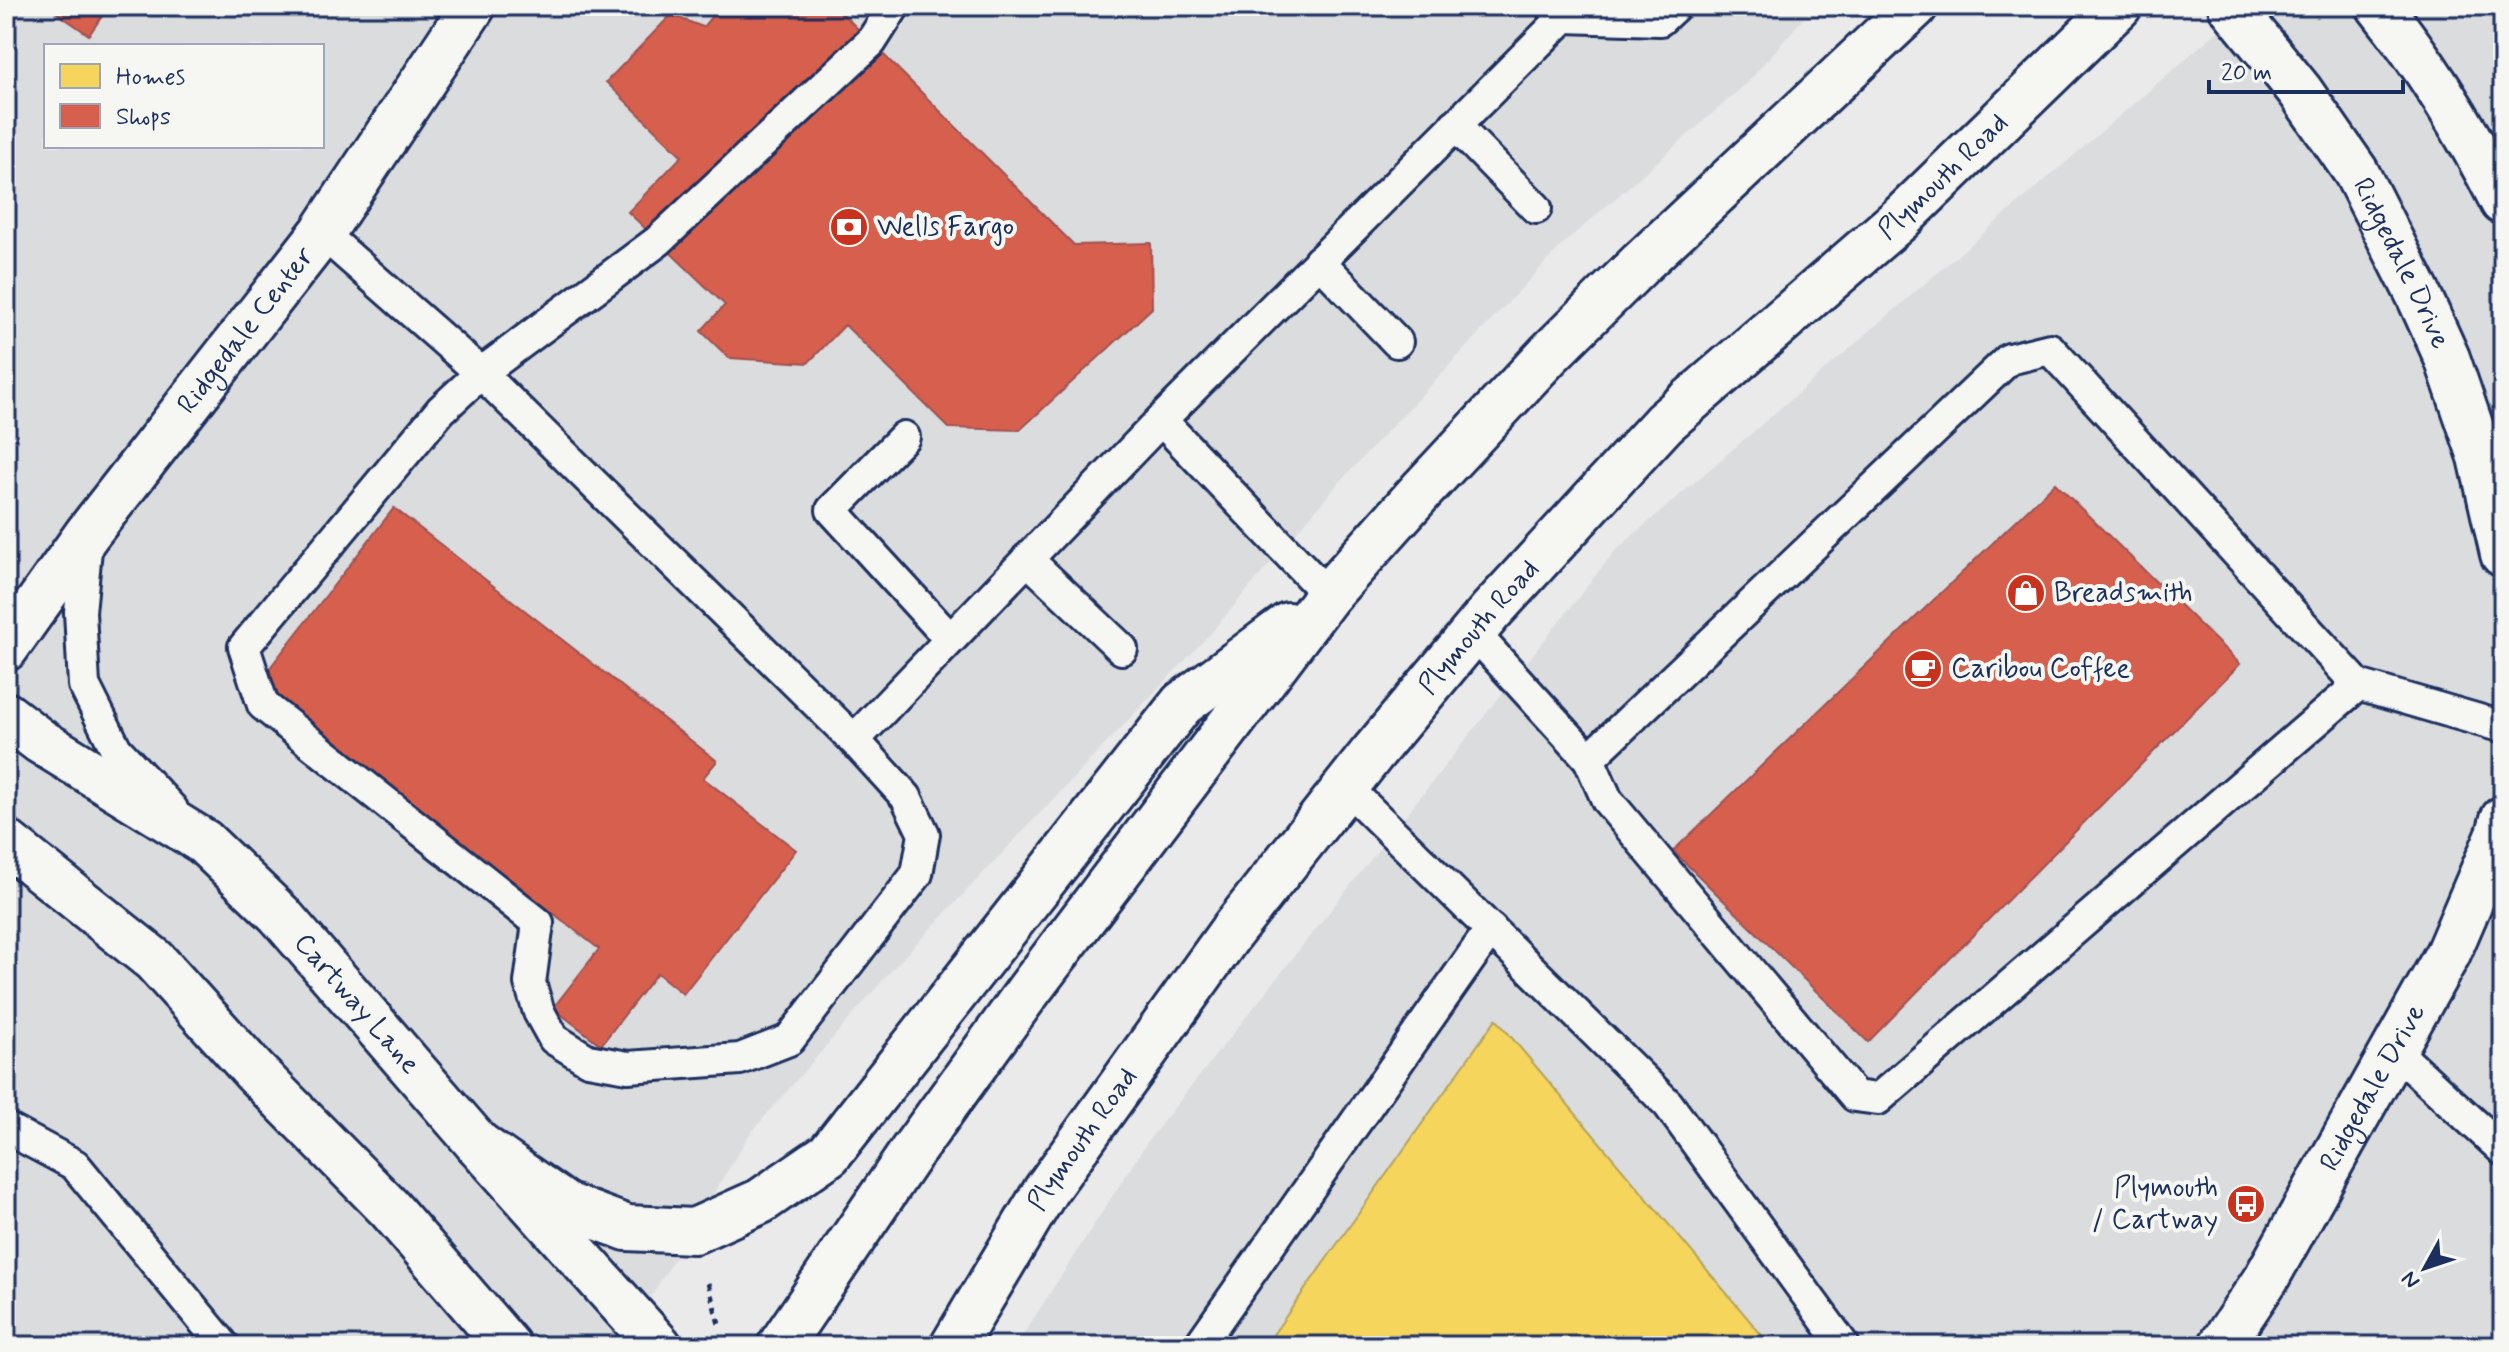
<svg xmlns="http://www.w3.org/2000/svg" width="2509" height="1352" font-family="Mynerve,sans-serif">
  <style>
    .built { fill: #dadcde; fill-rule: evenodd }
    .homes { fill: #f6d55c; stroke: #b4a35d; stroke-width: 2 }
    .shops { fill: #d6604d; stroke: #9e5152; stroke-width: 2 }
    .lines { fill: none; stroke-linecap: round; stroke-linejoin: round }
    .service-casing { stroke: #1b2f5e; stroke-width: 36 }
    .minor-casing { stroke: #1b2f5e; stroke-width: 50 }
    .tertiary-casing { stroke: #1b2f5e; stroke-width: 50 }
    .secondary-casing { stroke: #1b2f5e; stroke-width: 50 }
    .path { stroke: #1b2f5e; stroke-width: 5; stroke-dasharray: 6 6; stroke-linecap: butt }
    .service { stroke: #f6f6f2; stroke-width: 30 }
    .minor { stroke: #f6f6f2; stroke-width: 44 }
    .tertiary { stroke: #f6f6f2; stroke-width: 44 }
    .secondary { stroke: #f6f6f2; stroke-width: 44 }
    .labels { text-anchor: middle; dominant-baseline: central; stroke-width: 8; stroke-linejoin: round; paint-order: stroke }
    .street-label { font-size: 28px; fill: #1b2f5e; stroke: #f6f6f2 }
    .poi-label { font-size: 28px; fill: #1b2f5e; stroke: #f6f6f2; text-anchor: start }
  </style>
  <rect width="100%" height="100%" fill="#e9eae9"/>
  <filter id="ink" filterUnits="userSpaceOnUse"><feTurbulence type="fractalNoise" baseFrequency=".0125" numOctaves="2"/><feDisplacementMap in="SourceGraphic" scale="16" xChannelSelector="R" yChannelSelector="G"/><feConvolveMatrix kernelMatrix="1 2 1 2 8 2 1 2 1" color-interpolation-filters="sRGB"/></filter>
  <g filter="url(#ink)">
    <g class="built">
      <path d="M 6,6 L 1814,6 L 1747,83 L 1563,244 L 1336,486 L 1209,635 L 896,965 L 749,1135 L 621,1346 L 6,1346 ZM 46,46 L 322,46 L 322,146 L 46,146 Z"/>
      <polygon points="2247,6 2503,6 2503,1346 1016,1346 1148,1141 1615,551"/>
    </g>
    <polygon class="homes" points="1496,1019 1771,1346 1518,1346 1509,1335 1501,1346 1265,1346"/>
    <g class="shops">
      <polygon points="47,6 109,6 89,35"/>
      <polygon points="720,6 835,6 1074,245 1151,243 1152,308 1020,430 949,428 845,325 808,363 729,358 701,331 725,305 628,212 682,156 606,82 671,15 703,27"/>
      <polygon points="2055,483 2240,664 1868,1042 1673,851"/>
      <polygon points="394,508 717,761 703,778 796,850 683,994 657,973 601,1045 553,1008 599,949 258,683"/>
    </g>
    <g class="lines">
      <defs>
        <g id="service">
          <polyline points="1564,17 1660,20 1675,6"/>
          <polyline points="1455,125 1536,208"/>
          <polyline points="322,233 481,373 854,740 1161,420"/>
          <polyline points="1319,261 1397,342"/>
          <polyline points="904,437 832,510 950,639"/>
          <polyline points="87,539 80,612 84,685 116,749 172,809"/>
          <polyline points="1027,559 1122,649"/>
          <polyline points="1328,595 1161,420 1564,17 1552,6"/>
          <polyline points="1473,632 1589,759 2009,359 2050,349 2358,685 2503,727"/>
          <polyline points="854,740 906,797 924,834 917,874 789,1040 740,1059 628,1067 588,1060 554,1039 539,1012 530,983 538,923 263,705 244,647 441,410 481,373 658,241 871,42 894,6"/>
          <polyline points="1589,759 1607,800 1855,1096 1878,1099 2358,685"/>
          <polyline points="1346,787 1668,1104 1844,1346"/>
          <polyline points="2394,1050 2503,1150"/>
          <polyline points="6,1128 75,1165 224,1346"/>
          <polyline points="1199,1346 1491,929"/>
        </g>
        <g id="minor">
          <path id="s1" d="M 6,648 L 87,534 L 322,233 L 473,6"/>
          <path id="s2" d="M 6,715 L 40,741 L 204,842 L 279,914 L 478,1144 L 659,1346"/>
          <polyline points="6,842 154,960 255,1072 389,1208 508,1346"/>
        </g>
        <g id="tertiary">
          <path id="s3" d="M 2231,6 L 2300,91 L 2356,172 L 2418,294 L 2447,358 L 2481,457 L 2503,554"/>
          <path d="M 2379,6 C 2428,67 2468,133 2503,202"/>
          <path id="s4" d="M 2221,1346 L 2267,1277 L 2448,953 L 2499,834 L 2503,819"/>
        </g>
        <g id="secondary">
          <polyline points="478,1144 565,1205 627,1228 694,1231 761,1201 829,1154 1182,704 1288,625"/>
          <polyline points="780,1346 911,1153 1029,990 1328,595 1421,491 1549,354 1641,263 1915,6"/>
          <path id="s5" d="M 953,1346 L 1046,1190 L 1231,932 L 1371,755 L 1490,612 L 1664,423 L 1900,219 L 2119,6"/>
        </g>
      </defs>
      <use href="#service" class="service-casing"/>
      <use href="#minor" class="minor-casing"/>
      <use href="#tertiary" class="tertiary-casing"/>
      <use href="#secondary" class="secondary-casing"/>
      <polyline class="path" points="708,1283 720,1328"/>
      <use href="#service" class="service"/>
      <use href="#minor" class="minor"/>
      <use href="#tertiary" class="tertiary"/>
      <use href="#secondary" class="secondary"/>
    </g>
  </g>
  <defs>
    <symbol id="bank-disc" viewBox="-11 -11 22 22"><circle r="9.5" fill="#c8321e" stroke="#f6f6f2"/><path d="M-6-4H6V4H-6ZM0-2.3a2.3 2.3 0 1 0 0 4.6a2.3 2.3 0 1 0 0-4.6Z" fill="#fff"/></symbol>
    <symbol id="shop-disc" viewBox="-11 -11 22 22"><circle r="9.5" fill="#c8321e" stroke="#f6f6f2"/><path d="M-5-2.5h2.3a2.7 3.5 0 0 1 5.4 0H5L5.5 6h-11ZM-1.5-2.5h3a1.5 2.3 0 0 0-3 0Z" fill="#fff"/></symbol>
    <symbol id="cafe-disc" viewBox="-11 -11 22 22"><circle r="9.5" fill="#c8321e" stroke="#f6f6f2"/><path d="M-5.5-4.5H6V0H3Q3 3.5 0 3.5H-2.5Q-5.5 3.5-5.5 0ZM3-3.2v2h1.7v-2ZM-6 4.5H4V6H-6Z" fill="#fff"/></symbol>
    <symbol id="bus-disc" viewBox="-11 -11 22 22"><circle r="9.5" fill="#c8321e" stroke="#f6f6f2"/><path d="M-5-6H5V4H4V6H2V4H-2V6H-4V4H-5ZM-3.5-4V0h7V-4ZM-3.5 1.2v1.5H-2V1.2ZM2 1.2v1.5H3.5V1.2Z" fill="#fff"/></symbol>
  </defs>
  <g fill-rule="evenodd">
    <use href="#bank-disc" x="827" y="205" width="44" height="44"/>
    <use href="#shop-disc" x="2004" y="571" width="44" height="44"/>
    <use href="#cafe-disc" x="1901" y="647" width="44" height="44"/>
    <use href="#bus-disc" x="2224" y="1182" width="44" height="44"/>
  </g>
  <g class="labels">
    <g class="street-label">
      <text stroke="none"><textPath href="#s5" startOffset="1540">Plymouth Road</textPath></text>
      <text stroke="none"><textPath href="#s3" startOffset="310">Ridgedale Drive</textPath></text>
      <text stroke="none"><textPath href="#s1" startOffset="398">Ridgedale Center</textPath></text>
      <text stroke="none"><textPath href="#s5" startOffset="892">Plymouth Road</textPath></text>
      <text stroke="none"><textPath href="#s2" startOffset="458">Cartway Lane</textPath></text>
      <text stroke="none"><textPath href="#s4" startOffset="300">Ridgedale Drive</textPath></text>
      <text stroke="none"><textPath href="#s5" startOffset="244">Plymouth Road</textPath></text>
    </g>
    <g class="poi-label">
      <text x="877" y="227">Wells Fargo</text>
      <text x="2054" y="593">Breadsmith</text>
      <text x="1951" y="669">Caribou Coffee</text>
      <text x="2218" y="1188" text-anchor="end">Plymouth<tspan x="2218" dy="32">/ Cartway</tspan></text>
    </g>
  </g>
  <rect width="2509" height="1352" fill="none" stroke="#f6f6f2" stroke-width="32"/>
  <rect x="16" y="16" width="2477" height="1320" fill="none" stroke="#1b2f5e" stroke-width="3" filter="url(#ink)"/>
  <rect x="44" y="44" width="280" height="104" fill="#f6f6f2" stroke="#9ea6b7" stroke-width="2"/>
  <rect x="60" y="64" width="40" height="24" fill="#f6d55c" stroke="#9ea6b7" stroke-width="2"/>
  <text x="116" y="84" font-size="24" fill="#1b2f5e">Homes</text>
  <rect x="60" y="104" width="40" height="24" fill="#d6604d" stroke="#9ea6b7" stroke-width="2"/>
  <text x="116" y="124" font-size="24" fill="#1b2f5e">Shops</text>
  <g transform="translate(2425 1268) rotate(230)" stroke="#f6f6f2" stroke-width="6" paint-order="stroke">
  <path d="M0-6L14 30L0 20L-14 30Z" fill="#1b2f5e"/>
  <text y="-12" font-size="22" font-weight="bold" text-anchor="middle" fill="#1b2f5e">N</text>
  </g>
  <path d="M2209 80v12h194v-12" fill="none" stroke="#1b2f5e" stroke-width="4"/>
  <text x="2221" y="80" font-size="24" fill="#1b2f5e" stroke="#f6f6f2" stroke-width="6" paint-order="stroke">20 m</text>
</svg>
